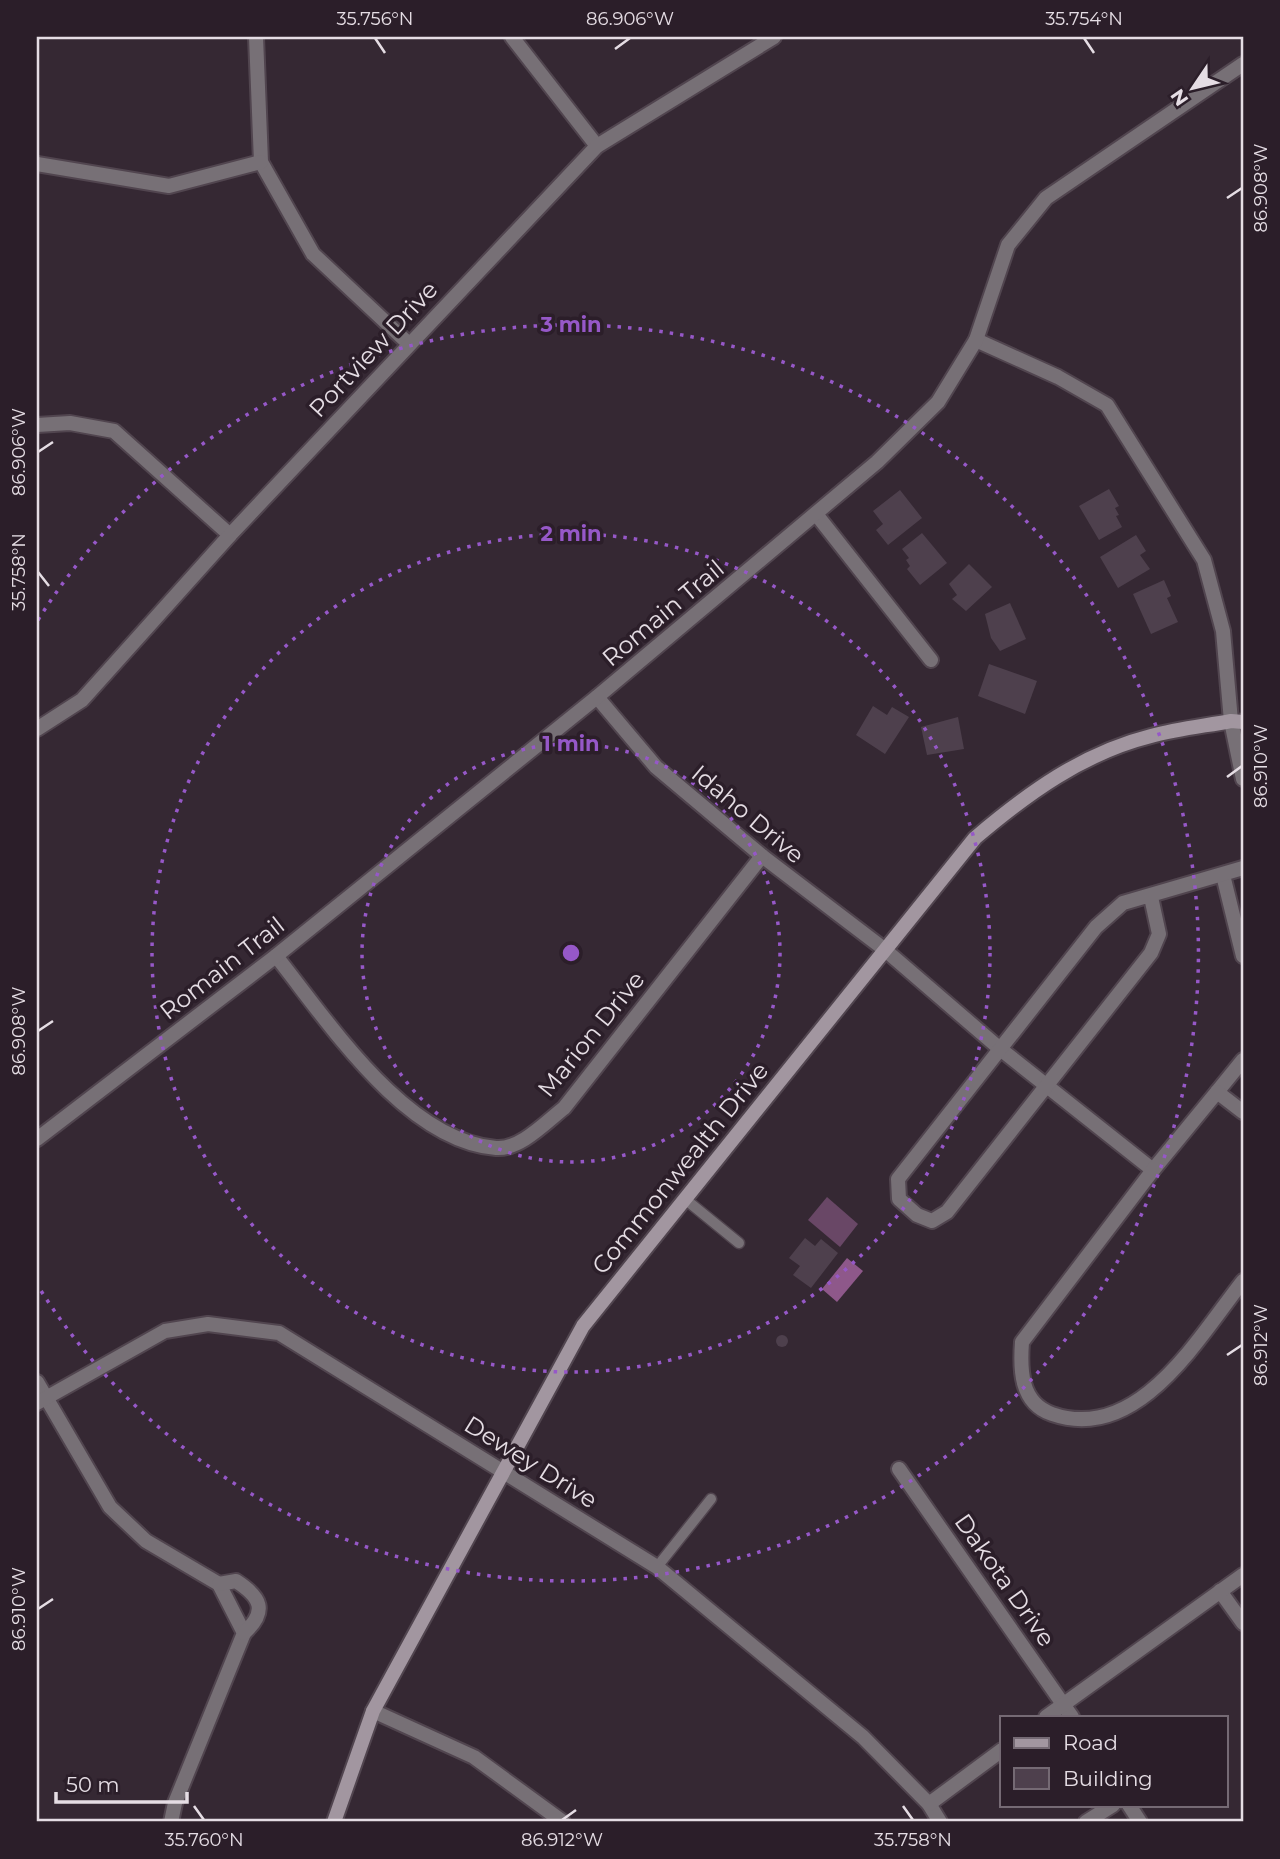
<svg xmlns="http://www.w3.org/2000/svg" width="1280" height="1859" font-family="Montserrat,sans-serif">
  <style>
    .green { fill: #694766 }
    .water { fill: #8e588a }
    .building { fill: #4e404d }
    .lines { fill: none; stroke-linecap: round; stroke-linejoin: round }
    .lane-casing { stroke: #51454f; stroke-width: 13 }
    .street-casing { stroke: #51454f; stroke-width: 18 }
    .secondary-casing { stroke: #51454f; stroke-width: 18 }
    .lane { stroke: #777076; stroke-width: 10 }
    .street { stroke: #777076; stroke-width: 14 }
    .secondary { stroke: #a296a0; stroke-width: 14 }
    .ticks { fill: none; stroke: #e5dde4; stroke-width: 2.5 }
    .ring { fill: none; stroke: #9658c8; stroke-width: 3.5; stroke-dasharray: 3.5 7 }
    .labels { text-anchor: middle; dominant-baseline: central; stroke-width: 7; stroke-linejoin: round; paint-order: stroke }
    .street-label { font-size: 24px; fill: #e5dde4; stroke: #2b1e29 }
    .centre { fill: #9658c8; stroke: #2b1e29; stroke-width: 3.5 }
    .ring-label { font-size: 21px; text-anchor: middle; font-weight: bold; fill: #9658c8; stroke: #2b1e29; stroke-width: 7; stroke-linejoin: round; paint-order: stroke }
    .neatline { fill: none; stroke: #e5dde4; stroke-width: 2.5 }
    .ticks-label { font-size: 18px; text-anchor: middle; fill: #e5dde4 }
  </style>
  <rect width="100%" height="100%" fill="#352833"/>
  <polygon class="green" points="827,1197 858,1224 840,1247 808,1220"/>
  <polygon class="water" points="847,1258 863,1271 837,1302 822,1289"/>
  <g class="building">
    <polygon points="1109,489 1119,506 1115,508 1119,515 1116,516 1122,527 1099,540 1079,506"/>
    <polygon points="900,490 922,518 888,545 876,530 883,524 873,511"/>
    <polygon points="922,533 947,563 920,585 907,569 910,566 906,560 909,558 902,549"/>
    <polygon points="1136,535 1146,551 1140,555 1150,569 1118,588 1100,557"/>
    <polygon points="969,564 992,587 966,611 952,599 957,595 949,584"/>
    <polygon points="1164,580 1171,596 1167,598 1178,622 1151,634 1133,594"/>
    <polygon points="1010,603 1026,639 1000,651 991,638 985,614"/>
    <polygon points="989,664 1037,681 1025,714 978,696"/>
    <polygon points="873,706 887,715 892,707 909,717 885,754 856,735"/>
    <polygon points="958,717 964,749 927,755 921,727"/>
    <polygon points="805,1238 815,1246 821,1239 838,1253 811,1288 793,1275 800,1266 789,1258"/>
    <circle cx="782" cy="1341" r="6"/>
  </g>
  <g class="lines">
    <defs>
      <g id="lane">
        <polyline points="685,1199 739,1243"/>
        <polyline points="657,1567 711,1499"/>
      </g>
      <g id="street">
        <polyline points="256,37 261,162 313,254 409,344"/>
        <polyline points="512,37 597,146"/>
        <polyline points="37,164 169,186 261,162"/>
        <polyline points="976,340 1058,377 1107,405 1204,560 1223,631 1231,721 1243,779"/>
        <polyline points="37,425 70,423 114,431 230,535"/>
        <polyline points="816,514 931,660"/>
        <polyline points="597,697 656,767 762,856 884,949 999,1048 1153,1170"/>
        <polyline points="37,729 82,700 230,535 597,146 774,37"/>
        <polyline points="1223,875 1243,956"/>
        <polyline points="1151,897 1159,934 1151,953 947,1212 932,1221 917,1215 899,1199 898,1179 1096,927 1123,903 1243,868"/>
        <path d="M 276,956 C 328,1021 405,1141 496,1148 C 520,1150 546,1122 564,1108 L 762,856"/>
        <polyline points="1217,1092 1243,1060"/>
        <path d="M 1243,1112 L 1217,1092 L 1153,1170 L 1022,1342 C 1020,1369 1020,1403 1052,1414 C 1138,1444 1198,1338 1243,1281"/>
        <polyline points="37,1139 276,956 597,697 877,462 938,402 976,340 1008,245 1046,198 1243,64"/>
        <polyline points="37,1382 110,1507 146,1541 219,1584 244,1633 175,1803 171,1822"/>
        <polyline points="37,1403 165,1331 208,1324 279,1333 657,1567 863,1737 929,1804 940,1822"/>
        <polyline points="899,1469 1072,1717"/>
        <path d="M 219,1584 L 236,1581 C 261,1597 268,1611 244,1633"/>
        <polyline points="1220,1591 1243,1623"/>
        <polyline points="373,1711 474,1757 563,1822"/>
        <polyline points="1046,1717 1243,1575"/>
        <polyline points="929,1804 1002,1750"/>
        <polyline points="1129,1805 1140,1822"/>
        <polyline points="1086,1822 1113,1805"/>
      </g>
      <path id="secondary" d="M 334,1822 L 373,1711 L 583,1326 L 975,838 C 1028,793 1083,753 1151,736 C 1177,729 1204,726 1231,721 L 1243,722"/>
    </defs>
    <use href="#lane" class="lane-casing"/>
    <use href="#street" class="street-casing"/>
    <use href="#secondary" class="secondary-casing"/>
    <use href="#lane" class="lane"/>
    <use href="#street" class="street"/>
    <use href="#secondary" class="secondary"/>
  </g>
  <path class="ticks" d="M 375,38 L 385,53M 1084,38 L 1094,53M 615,49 L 630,38M 1227,198 L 1242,188M 38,452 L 53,442M 38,572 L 49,586M 1227,777 L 1242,766M 38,1031 L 53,1021M 1227,1355 L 1242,1345M 38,1609 L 53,1599M 194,1806 L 204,1820M 903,1806 L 913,1820M 562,1820 L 576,1810"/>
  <g class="ring">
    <circle cx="571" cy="953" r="209"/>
    <circle cx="571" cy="953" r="419"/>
    <path d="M38 620A628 628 0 1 1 38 1286"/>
  </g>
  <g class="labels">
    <g class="street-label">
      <text transform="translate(373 349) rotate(-47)">Portview Drive</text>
      <text transform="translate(663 613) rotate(-40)">Romain Trail</text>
      <text transform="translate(748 814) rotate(40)">Idaho Drive</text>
      <text transform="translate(222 968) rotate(-38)">Romain Trail</text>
      <text transform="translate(591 1034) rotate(-51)">Marion Drive</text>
      <text transform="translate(680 1168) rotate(-51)">Commonwealth Drive</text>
      <text transform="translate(531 1462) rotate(32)">Dewey Drive</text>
      <text transform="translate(1005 1580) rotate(55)">Dakota Drive</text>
    </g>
  </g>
  <circle cx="571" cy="953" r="10" class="centre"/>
  <g class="ring-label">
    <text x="571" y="332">3 min</text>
    <text x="571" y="541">2 min</text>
    <text x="571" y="751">1 min</text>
  </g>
  <rect width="1280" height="1859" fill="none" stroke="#2b1e29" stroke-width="77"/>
  <rect x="1000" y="1716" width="228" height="91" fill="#2b1e29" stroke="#756a74" stroke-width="2"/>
  <rect x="1014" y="1738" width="35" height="10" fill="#a296a0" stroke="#756a74" stroke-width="2"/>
  <text x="1063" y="1750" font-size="21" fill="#e5dde4">Road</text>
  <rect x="1014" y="1768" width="35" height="21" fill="#4e404d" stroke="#756a74" stroke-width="2"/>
  <text x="1063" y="1786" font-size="21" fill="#e5dde4">Building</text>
  <g transform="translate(1193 88) rotate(235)" stroke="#2b1e29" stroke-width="5" paint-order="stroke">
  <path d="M0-5L12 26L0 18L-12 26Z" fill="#e5dde4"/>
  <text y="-10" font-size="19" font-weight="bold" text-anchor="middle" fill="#e5dde4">N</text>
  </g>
  <path d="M56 1792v10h131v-10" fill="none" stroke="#e5dde4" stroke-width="3.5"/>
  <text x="66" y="1792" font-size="21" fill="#e5dde4" stroke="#2b1e29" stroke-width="5" paint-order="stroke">50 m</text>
  <rect x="38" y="38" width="1204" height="1782" class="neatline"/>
  <g class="ticks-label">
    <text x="375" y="25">35.756°N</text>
    <text x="630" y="25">86.906°W</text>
    <text x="1084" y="25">35.754°N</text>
    <text transform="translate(1261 188) rotate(-90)" y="6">86.908°W</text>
    <text transform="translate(19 452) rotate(-90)" y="6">86.906°W</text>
    <text transform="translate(19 572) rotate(-90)" y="6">35.758°N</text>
    <text transform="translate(1261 766) rotate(-90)" y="6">86.910°W</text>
    <text transform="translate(19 1031) rotate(-90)" y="6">86.908°W</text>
    <text transform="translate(1261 1345) rotate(-90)" y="6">86.912°W</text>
    <text transform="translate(19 1609) rotate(-90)" y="6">86.910°W</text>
    <text x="204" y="1846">35.760°N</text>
    <text x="562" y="1846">86.912°W</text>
    <text x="913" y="1846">35.758°N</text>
  </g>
</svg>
